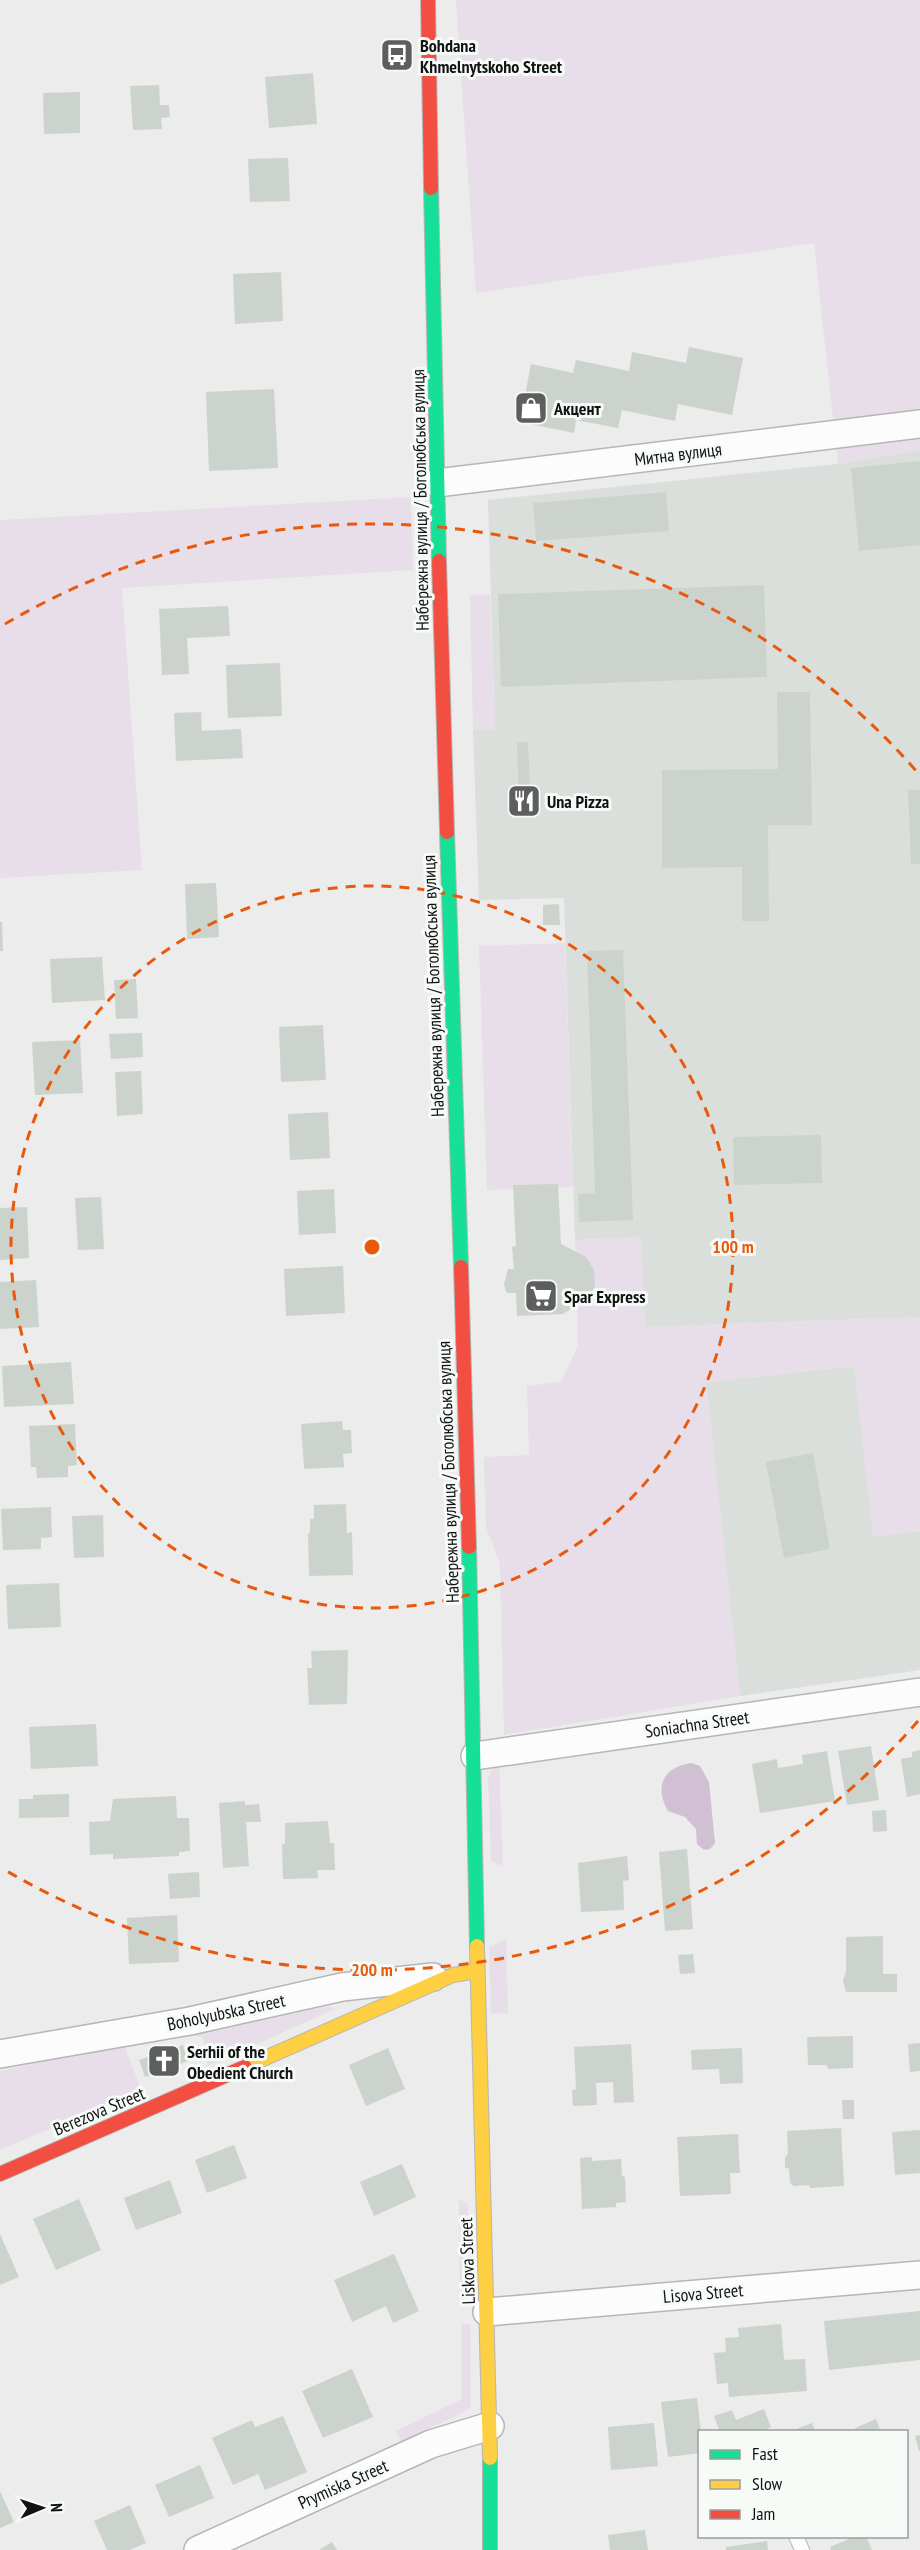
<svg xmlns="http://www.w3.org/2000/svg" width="920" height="2550" font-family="'PT Sans Narrow',sans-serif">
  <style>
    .built { fill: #dadfdb }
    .green { fill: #e8dee9 }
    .water { fill: #d1c0d4 }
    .building { fill: #ccd3cd }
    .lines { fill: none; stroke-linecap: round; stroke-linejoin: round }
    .lane-casing { stroke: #b5b6b5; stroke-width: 16 }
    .street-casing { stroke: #b5b6b5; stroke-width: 30 }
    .fast-casing { stroke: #b5b6b5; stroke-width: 16 }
    .slow-casing { stroke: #b5b6b5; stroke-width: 16 }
    .jam-casing { stroke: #b5b6b5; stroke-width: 16 }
    .lane { stroke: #fcfcfc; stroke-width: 14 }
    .street { stroke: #fcfcfc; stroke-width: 27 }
    .fast { stroke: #16e098; stroke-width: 14 }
    .slow { stroke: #ffcf43; stroke-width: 14 }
    .jam { stroke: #f24e42; stroke-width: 14 }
    .ring { fill: none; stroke: #e8590c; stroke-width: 3; stroke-dasharray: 10 8 }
    .labels { text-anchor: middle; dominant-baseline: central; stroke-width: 6; stroke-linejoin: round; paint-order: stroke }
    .poi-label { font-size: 18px; font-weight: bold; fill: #111312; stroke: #f7fbf8; text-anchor: start }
    .street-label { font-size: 18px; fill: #111312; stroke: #f7fbf8 }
    .centre { fill: #e8590c; stroke: #f7fbf8; stroke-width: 3 }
    .ring-label { font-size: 18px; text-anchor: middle; font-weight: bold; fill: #e8590c; stroke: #f7fbf8; stroke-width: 6; stroke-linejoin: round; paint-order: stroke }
  </style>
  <rect width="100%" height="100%" fill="#ebeceb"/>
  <g class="built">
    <polygon points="920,450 920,1317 645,1327 641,1237 575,1240 564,898 479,900 473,730 495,728 488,500 838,464"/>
    <polygon points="855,1366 873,1536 920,1531 920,1670 740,1696 706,1382"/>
  </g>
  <g class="green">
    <polygon points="456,0 920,0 920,450 838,464 814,243 476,293"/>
    <polygon points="411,497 413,570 122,588 142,870 0,878 0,520"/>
    <polygon points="490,594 495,729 473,730 470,595"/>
    <polygon points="565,943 573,1187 487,1190 479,946"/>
    <polygon points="641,1237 645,1327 920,1317 920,1531 873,1536 854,1366 706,1382 740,1696 504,1735 500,1564 486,1527 484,1457 529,1455 527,1386 561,1382 578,1346 575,1240"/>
    <polygon points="499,1763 503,1866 491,1861 488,1778 492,1770"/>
    <polygon points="506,1939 508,2013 491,2014 489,1947"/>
    <polygon points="330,2006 335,2009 208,2066 206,2059 210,2057 202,2036 197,2037 195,2031"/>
    <polygon points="124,2044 141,2090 0,2150 0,2071"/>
    <polygon points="459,2199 468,2204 469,2282 460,2282"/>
    <polygon points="461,2324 470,2324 471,2406 464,2412 401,2442 396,2431 462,2399"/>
  </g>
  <path class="water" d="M 691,1763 L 700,1766 L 709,1782 L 715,1843 L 710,1849 L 704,1850 L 697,1844 L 696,1829 L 685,1817 L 668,1811 C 654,1787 663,1767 691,1763 Z"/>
  <g class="building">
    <polygon points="313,73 317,124 269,128 265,77"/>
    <polygon points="159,85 160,105 169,105 170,117 161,118 162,129 133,130 130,86"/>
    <polygon points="80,92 80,133 44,134 43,93"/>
    <polygon points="288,158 290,201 250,202 248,159"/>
    <polygon points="281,272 283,321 235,324 233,274"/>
    <polygon points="689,347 743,358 732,415 678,404 675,421 622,410 618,428 576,420 574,433 520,422 531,364 573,373 576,360 629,371 632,352 686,363"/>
    <polygon points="274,389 278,468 209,471 206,392"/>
    <polygon points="920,461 920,545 859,551 851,468"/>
    <polygon points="666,492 669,531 536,541 533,503"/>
    <polygon points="764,585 767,677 501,687 498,594"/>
    <polygon points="228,606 230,636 187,638 189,674 162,675 159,609"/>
    <polygon points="280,663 282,716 228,718 226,665"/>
    <polygon points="777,692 810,692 812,825 768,825 769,921 742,921 742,867 662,868 662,770 778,769"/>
    <polygon points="201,712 202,731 241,729 243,758 176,761 174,713"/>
    <polygon points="528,742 531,813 519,813 517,743"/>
    <polygon points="908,790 920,790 920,864 911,864"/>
    <polygon points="216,883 219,937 187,939 185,884"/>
    <polygon points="559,904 560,925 543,925 543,905"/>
    <polygon points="0,922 2,922 3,951 0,951"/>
    <polygon points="623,950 633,1220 579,1222 578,1194 595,1193 587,951"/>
    <polygon points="102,957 105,1000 52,1003 50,959"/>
    <polygon points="136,979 138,1018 116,1019 114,980"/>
    <polygon points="323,1025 326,1080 281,1082 279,1027"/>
    <polygon points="142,1033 143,1057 111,1059 109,1034"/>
    <polygon points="80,1040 83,1093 35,1095 32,1042"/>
    <polygon points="141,1071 143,1114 117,1116 115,1072"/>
    <polygon points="328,1112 330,1158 290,1160 288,1114"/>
    <polygon points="821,1135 822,1183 734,1185 733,1137"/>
    <polygon points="558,1184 561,1244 586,1257 594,1270 595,1285 589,1298 563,1314 517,1316 516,1293 507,1293 504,1285 508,1269 514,1269 512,1247 516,1246 513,1185"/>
    <polygon points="334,1189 336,1233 299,1235 297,1191"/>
    <polygon points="101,1197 104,1249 78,1250 75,1198"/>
    <polygon points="27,1207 29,1258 0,1260 0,1208"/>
    <polygon points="343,1266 345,1313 286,1316 284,1269"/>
    <polygon points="36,1280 39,1327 0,1329 0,1282"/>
    <polygon points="71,1362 74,1404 4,1407 2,1366"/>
    <polygon points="342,1421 343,1430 351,1430 352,1453 343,1454 344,1467 304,1469 301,1424"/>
    <polygon points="75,1424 77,1465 68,1466 68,1477 37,1478 36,1467 31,1467 29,1426"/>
    <polygon points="813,1453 830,1549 784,1558 766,1462"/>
    <polygon points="346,1504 347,1533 352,1532 353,1575 309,1576 308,1533 310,1533 310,1519 314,1519 314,1505"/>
    <polygon points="51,1507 52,1537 41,1538 41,1549 3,1550 1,1509"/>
    <polygon points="103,1515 104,1557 74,1558 72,1516"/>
    <polygon points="59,1583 61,1627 8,1629 6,1585"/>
    <polygon points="348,1650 347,1704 309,1705 307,1668 312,1668 311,1651"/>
    <polygon points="96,1724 98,1766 31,1769 29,1727"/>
    <polygon points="871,1746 879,1800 847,1805 838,1751"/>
    <polygon points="920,1750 920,1794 907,1797 901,1759 912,1757 912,1752"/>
    <polygon points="827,1751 835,1801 760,1813 752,1764 777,1759 778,1768 803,1764 802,1755"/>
    <polygon points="69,1794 69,1817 19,1818 19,1799 33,1799 33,1795"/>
    <polygon points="176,1796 177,1818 189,1818 190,1851 179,1852 179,1856 113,1859 113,1854 90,1855 89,1822 110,1821 113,1799"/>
    <polygon points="245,1801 245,1805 259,1804 261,1822 246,1822 249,1866 223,1868 219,1803"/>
    <polygon points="886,1810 887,1831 873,1832 872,1811"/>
    <polygon points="328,1821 330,1843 334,1843 335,1870 317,1870 318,1878 283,1879 282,1844 285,1844 285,1823"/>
    <polygon points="687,1849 693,1929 665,1931 659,1852"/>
    <polygon points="627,1856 629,1880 623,1881 624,1910 581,1912 578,1863"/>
    <polygon points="199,1872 200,1897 170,1899 168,1874"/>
    <polygon points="177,1915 179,1962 129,1964 127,1918"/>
    <polygon points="883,1936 883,1974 897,1974 897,1992 846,1992 843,1981 846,1971 846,1937"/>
    <polygon points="693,1954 695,1973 680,1974 678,1955"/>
    <polygon points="853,2036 853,2068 828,2069 827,2065 808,2065 807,2037"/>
    <polygon points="920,2043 920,2071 910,2072 908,2044"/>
    <polygon points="631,2044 634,2102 614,2103 613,2082 596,2083 597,2105 573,2106 572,2090 576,2089 574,2047"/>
    <polygon points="183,2045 188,2061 145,2077 139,2060"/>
    <polygon points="388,2048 405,2089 366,2106 349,2065"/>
    <polygon points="742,2048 743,2083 720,2084 719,2069 692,2070 691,2050"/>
    <polygon points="842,2100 854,2100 854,2119 843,2119"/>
    <polygon points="841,2128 844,2186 810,2188 809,2185 794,2186 790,2183 789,2169 785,2167 785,2157 788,2154 787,2131"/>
    <polygon points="920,2130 920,2173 895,2175 892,2132"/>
    <polygon points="738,2134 740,2173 730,2173 731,2194 680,2196 677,2137"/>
    <polygon points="234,2145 247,2178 207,2193 195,2160"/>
    <polygon points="592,2157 592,2161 621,2159 622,2176 625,2177 626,2202 616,2203 616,2207 582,2209 580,2158"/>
    <polygon points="402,2164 416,2197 374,2216 360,2182"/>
    <polygon points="170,2180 182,2213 136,2230 124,2198"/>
    <polygon points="79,2199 101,2250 56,2270 33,2219"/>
    <polygon points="0,2234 19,2277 0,2285"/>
    <polygon points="394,2254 419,2311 393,2323 386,2306 352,2322 334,2280"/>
    <polygon points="920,2311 920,2360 829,2370 824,2321"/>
    <polygon points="781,2324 784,2360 805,2359 807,2391 729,2397 728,2383 717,2384 714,2353 726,2352 725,2338 739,2337 738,2328"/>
    <polygon points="352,2369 373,2417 323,2438 302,2391"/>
    <polygon points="697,2398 701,2432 700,2453 668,2457 661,2402"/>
    <polygon points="764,2409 771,2427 760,2432 720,2432 714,2416 732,2410 736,2420"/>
    <polygon points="283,2416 307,2472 265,2490 258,2474 233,2485 212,2438 252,2420 255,2427"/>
    <polygon points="876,2419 881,2432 857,2432 855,2428"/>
    <polygon points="654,2423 658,2466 611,2470 608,2427"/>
    <polygon points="812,2423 815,2431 791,2431"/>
    <polygon points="920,2435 920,2451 919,2451 915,2436"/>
    <polygon points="200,2465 214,2498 169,2517 155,2485"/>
    <polygon points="0,2491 14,2522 0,2528"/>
    <polygon points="130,2505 146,2543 129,2550 107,2550 94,2521"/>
    <polygon points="645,2530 648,2550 610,2550 608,2535"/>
    <polygon points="856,2536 866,2536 872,2550 831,2550 830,2547"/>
    <polygon points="767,2541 768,2550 726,2550 726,2547"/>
    <polygon points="332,2542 337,2550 319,2550"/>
  </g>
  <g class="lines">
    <defs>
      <polyline id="lane" points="796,2536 802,2550"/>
      <g id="street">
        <polyline points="437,483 920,424"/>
        <polyline points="475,1756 920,1692"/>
        <polyline points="0,2054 190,2021 342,1987 433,1977"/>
        <polyline points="487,2312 920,2275"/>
        <polyline points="198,2550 431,2444 490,2426"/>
      </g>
      <g id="fast">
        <polyline points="431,188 439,561"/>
        <polyline points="447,832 461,1267"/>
        <polyline points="469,1547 477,1946"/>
        <polyline points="490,2458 490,2550"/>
      </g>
      <g id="slow">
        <polyline points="477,1946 490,2458"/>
        <polyline points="245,2067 453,1975 477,1971"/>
      </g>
      <g id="jam">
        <polyline points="428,0 431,188"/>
        <polyline points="439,561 447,832"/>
        <polyline points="461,1267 469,1547"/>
        <polyline points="0,2174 245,2067"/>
      </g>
    </defs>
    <use href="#lane" class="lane-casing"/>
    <use href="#street" class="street-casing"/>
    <use href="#fast" class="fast-casing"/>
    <use href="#slow" class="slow-casing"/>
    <use href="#jam" class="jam-casing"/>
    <use href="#lane" class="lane"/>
    <use href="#street" class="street"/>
    <use href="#fast" class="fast"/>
    <use href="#slow" class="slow"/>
    <use href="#jam" class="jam"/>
  </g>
  <g class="ring">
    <circle cx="372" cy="1247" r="361"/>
    <path d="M918 1721A723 723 0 0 1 5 1870M5 624A723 723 0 0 1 918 773"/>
  </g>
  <defs>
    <symbol id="bus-square" viewBox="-11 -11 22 22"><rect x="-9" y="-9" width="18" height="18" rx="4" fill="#5d5f5e" stroke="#f7fbf8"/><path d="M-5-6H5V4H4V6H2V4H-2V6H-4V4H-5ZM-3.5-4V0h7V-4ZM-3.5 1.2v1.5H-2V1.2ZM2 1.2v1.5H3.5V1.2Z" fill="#fff"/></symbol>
    <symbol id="shop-square" viewBox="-11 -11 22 22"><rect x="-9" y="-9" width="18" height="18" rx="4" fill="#5d5f5e" stroke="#f7fbf8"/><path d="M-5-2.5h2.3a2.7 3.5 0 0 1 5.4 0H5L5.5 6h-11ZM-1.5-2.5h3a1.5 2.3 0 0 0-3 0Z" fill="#fff"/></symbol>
    <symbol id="restaurant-square" viewBox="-11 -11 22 22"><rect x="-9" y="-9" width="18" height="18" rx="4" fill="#5d5f5e" stroke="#f7fbf8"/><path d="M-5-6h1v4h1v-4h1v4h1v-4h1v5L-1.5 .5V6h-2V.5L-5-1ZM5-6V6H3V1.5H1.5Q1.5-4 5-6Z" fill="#fff"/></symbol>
    <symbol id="supermarket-square" viewBox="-11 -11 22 22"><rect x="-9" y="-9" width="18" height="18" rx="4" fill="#5d5f5e" stroke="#f7fbf8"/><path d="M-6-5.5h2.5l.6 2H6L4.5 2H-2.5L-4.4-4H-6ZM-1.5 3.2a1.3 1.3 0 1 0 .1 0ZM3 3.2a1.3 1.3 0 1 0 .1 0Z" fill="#fff"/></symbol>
    <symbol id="church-square" viewBox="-11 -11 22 22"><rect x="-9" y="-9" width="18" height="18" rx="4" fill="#5d5f5e" stroke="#f7fbf8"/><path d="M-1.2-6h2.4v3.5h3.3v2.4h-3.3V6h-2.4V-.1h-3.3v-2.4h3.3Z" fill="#fff"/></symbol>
  </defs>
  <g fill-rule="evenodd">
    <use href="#bus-square" x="378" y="36" width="38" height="38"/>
    <use href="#shop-square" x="512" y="389" width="38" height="38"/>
    <use href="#restaurant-square" x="505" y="782" width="38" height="38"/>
    <use href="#supermarket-square" x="522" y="1277" width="38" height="38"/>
    <use href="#church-square" x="145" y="2042" width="38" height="38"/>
  </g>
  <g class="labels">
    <g class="poi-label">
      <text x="420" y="45">Bohdana<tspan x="420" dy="21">Khmelnytskoho Street</tspan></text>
      <text x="554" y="408">Акцент</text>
      <text x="547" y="801">Una Pizza</text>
      <text x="564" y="1296">Spar Express</text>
      <text x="187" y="2051">Serhii of the<tspan x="187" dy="21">Obedient Church</tspan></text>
    </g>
    <g class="street-label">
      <text transform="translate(678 454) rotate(-7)">Митна вулиця</text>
      <text transform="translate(420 500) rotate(-91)">Набережна вулиця / Боголюбська вулиця</text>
      <text transform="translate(433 986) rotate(-92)">Набережна вулиця / Боголюбська вулиця</text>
      <text transform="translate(448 1472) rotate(-92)">Набережна вулиця / Боголюбська вулиця</text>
      <text transform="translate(697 1724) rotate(-8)">Soniachna Street</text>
      <text transform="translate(226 2012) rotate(-12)">Boholyubska Street</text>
      <text transform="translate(99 2111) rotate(-23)">Berezova Street</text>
      <text transform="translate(467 2261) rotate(-92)">Liskova Street</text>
      <text transform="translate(703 2293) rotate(-5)">Lisova Street</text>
      <text transform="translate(343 2484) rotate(-24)">Prymiska Street</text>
    </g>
  </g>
  <circle cx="372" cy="1247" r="9" class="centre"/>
  <g class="ring-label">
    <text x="733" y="1253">100 m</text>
    <text x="372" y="1976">200 m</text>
  </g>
  <rect x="698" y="2430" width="210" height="108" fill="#f7fbf8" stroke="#9b9e9c" stroke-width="1.5"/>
  <rect x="710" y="2450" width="30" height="9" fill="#16e098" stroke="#9b9e9c" stroke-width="1.5"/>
  <text x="752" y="2460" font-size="18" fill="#111312">Fast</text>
  <rect x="710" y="2480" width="30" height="9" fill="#ffcf43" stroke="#9b9e9c" stroke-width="1.5"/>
  <text x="752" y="2490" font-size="18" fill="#111312">Slow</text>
  <rect x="710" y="2510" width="30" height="9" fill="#f24e42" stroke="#9b9e9c" stroke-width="1.5"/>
  <text x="752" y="2520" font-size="18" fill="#111312">Jam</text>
  <g transform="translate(42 2508) rotate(88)" stroke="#f7fbf8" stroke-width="4.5" paint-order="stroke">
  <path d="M0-4.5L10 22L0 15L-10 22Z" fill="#111312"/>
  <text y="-9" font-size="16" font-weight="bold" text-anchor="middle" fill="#111312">N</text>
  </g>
</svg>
